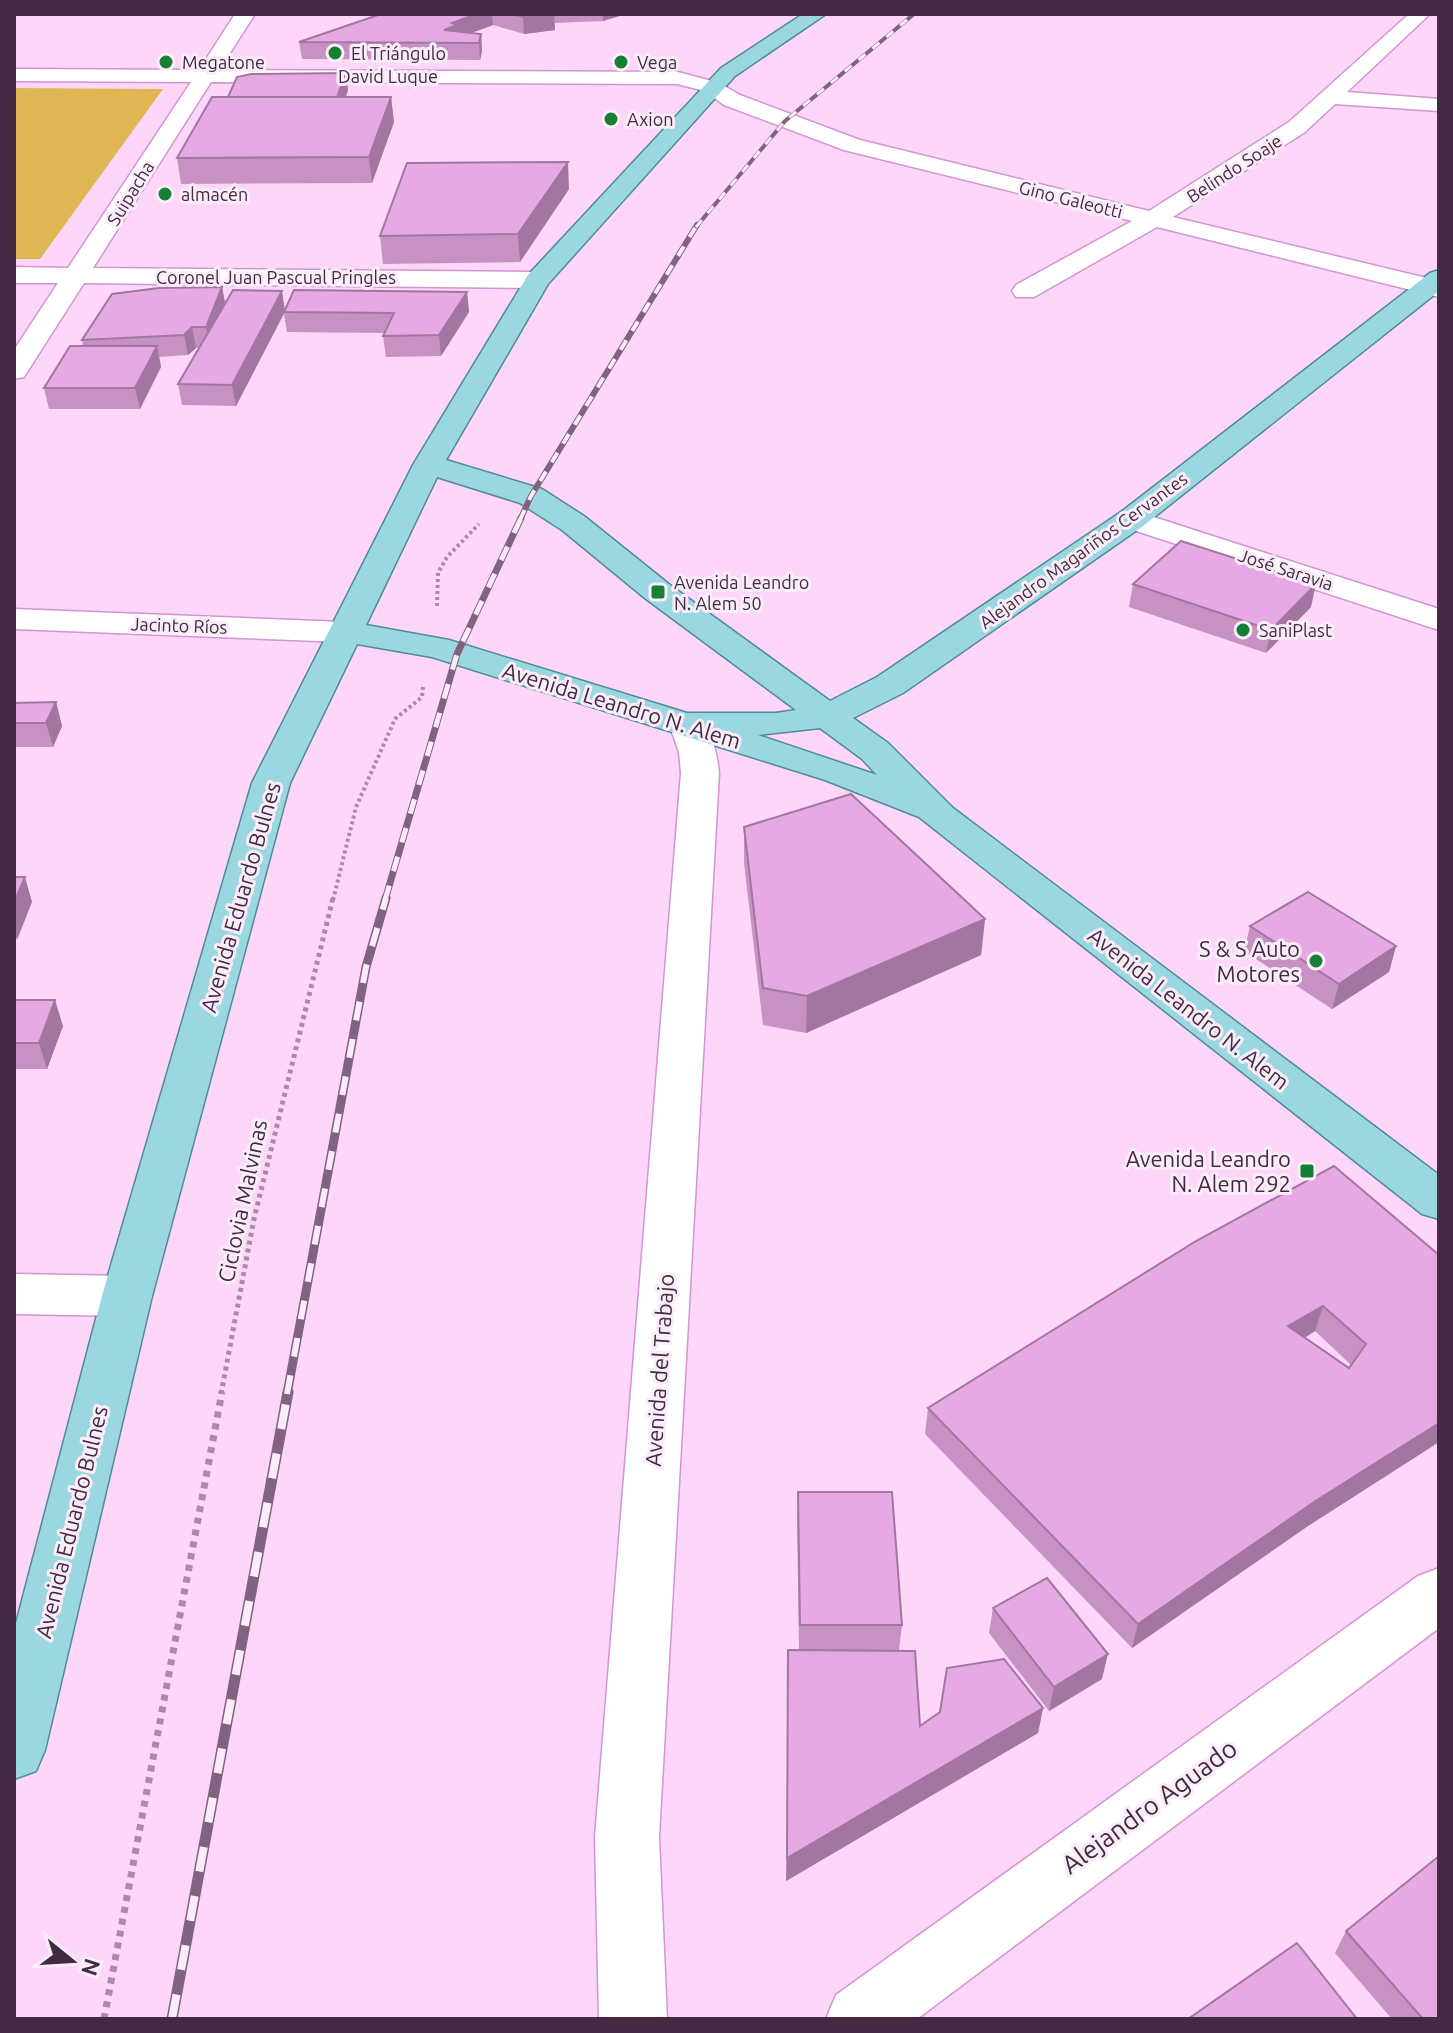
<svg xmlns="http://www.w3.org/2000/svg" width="1453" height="2033" font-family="Ubuntu,sans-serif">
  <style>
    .green { fill: #deb754 }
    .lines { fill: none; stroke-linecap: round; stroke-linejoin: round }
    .minor-casing { stroke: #d295d0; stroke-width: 3 }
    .major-casing { stroke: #508a9c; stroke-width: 3 }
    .path-far2 { stroke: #ab8aa8; stroke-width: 4; stroke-dasharray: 3 3; stroke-linecap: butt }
    .path-far1 { stroke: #ab8aa8; stroke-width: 5; stroke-dasharray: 4 4; stroke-linecap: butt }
    .path { stroke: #ab8aa8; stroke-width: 7; stroke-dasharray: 6 6; stroke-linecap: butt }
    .minor { fill: #fff; fill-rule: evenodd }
    .major { fill: #9ad7e0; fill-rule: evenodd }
    .rail-far4-casing { stroke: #81637f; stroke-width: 4 }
    .rail-far3-casing { stroke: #81637f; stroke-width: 6 }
    .rail-far2-casing { stroke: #81637f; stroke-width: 7 }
    .rail-far1-casing { stroke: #81637f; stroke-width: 9 }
    .rail-casing { stroke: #81637f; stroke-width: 11 }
    .rail-far4 { stroke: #faedf9; stroke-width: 3; stroke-dasharray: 9; stroke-linecap: butt }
    .rail-far3 { stroke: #faedf9; stroke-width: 4; stroke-dasharray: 11; stroke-linecap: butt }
    .rail-far2 { stroke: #faedf9; stroke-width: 5; stroke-dasharray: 15; stroke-linecap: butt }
    .rail-far1 { stroke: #faedf9; stroke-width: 6; stroke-dasharray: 19; stroke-linecap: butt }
    .rail { stroke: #faedf9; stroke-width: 8; stroke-dasharray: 25; stroke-linecap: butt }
    .wall { fill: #c791c4; fill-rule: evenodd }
    .shaded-wall { fill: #a276a0 }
    .building { fill: #e7a9e4; stroke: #a276a0; stroke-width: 2; fill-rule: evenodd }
    .poi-dot { fill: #158035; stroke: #faedf9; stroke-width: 3 }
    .labels { text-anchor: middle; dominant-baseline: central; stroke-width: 6; stroke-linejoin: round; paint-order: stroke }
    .far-poi-label { font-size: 18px; fill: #432a42; stroke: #faedf9; text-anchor: start }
    .far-street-label { font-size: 18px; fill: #432a42; stroke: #faedf9 }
    .street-label { font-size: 22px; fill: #432a42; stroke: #faedf9 }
    .poi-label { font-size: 22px; fill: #432a42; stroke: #faedf9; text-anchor: end }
    .near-street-label { font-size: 26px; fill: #432a42; stroke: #faedf9 }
  </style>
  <rect width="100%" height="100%" fill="#fdd6fa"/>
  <polygon class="green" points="14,88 163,89 40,259 14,259"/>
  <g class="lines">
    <defs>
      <g id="minor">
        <polygon points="235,14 255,14 219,70 678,72 719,83 740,95 860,140 1149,211 1289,122 1409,14 1430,14 1347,92 1439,99 1439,111 1335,104 1305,132 1173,217 1439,281 1439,297 1157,227 1034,297 1016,297 1012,291 1016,285 1132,221 844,150 724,105 705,91 677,84 211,82 93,268 537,272 546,275 550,280 546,285 537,288 84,283 24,377 14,379 14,350 58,283 14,283 14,267 68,268 191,82 14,81 14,69 199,70"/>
        <polygon points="1132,510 1439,609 1439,630 1121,526 1116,519 1121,512"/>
        <polygon points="14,609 344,622 356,625 361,632 356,639 344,642 14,629"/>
        <path d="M 687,713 L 700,716 C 712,733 717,752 719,773 L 659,1837 L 667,2019 L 599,2019 L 595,1837 L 681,773 L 679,752 L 669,724 L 674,716 Z"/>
        <polygon points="14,1274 127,1276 145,1282 152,1296 145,1310 127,1316 14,1314"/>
        <polygon points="1439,1568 1439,1628 917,2019 826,2019 836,1995 1418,1576"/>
      </g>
      <path id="major" d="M 803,14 L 826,14 L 735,76 L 548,284 L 446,460 L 542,489 L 584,516 L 670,585 L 830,701 L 877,677 L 1121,512 L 1430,273 L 1439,270 L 1439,291 L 1143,526 L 903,693 L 853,718 L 888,743 L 953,808 L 1439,1175 L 1439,1219 L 1422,1214 L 919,817 L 825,780 L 432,657 L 357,644 L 290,783 L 152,1296 L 45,1750 L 36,1771 L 14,1779 L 14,1631 L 102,1296 L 252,783 L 413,465 L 528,275 L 721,68 ZM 437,477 L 520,503 L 562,530 L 646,599 L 796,710 L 776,713 L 687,713 L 449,640 L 366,625 ZM 820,728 L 862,759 L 877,775 L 758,735 Z"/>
    </defs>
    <use href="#minor" class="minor-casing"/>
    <use href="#major" class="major-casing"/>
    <g class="path-far2">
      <polyline points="437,606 438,573 447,557 479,524"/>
      <polyline points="333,900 356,807 395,719 422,697 423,687"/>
    </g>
    <polyline class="path-far1" points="221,1394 254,1219 333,898"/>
    <polyline class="path" points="104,2019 222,1392"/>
    <use href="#minor" class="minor"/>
    <use href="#major" class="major"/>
    <defs>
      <polyline id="rail-far4" points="696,227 785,121 914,14"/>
      <polyline id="rail-far3" points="520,520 531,496 697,225"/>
      <polyline id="rail-far2" points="385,900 457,654 521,518"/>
      <polyline id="rail-far1" points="287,1394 366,967 386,898"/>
      <polyline id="rail" points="172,2019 288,1392"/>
    </defs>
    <use href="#rail-far4" class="rail-far4-casing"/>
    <use href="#rail-far3" class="rail-far3-casing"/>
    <use href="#rail-far2" class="rail-far2-casing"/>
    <use href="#rail-far1" class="rail-far1-casing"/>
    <use href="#rail" class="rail-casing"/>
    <use href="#rail-far4" class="rail-far4"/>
    <use href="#rail-far3" class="rail-far3"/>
    <use href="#rail-far2" class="rail-far2"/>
    <use href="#rail-far1" class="rail-far1"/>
    <use href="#rail" class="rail"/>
  </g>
  <g class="wall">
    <polygon points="381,14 626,14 603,21 554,23 555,30 524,34 493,25 470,33 481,34 482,51 480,60 302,59 299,42"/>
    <polygon points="346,73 348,90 345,97 391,97 394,122 372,183 181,184 177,158 228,97"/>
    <polygon points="569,189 520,262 383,264 380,236"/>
    <polygon points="222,287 225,303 285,310 467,292 469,312 441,356 386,357 383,336 385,333 287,332 284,314 236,406 182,405 178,384 199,348 196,348 188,355 159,357 161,367 140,409 49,409 44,388 83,346 82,340"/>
    <polygon points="1133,584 1311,607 1266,653 1129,607"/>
    <polygon points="56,702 62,726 53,747 14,747 14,703"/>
    <polygon points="744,827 985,919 981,955 806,1033 763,1025 744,863"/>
    <polygon points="1250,926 1396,946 1389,972 1332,1009 1244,951"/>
    <polygon points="14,1000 63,1026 47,1069 14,1069"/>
    <path d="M 1439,1255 L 1439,1442 L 1308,1526 L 1132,1648 L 925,1434 L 928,1408 ZM 1315,1331 L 1351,1365 L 1349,1368 L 1305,1338 Z"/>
    <polygon points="798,1492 902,1625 899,1650 799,1650 797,1517"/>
    <polygon points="993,1608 1102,1679 1049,1711 989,1633"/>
    <polygon points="788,1650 920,1726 940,1712 1043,1708 1038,1733 786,1881"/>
    <polygon points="1346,1931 1439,2019 1392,2019 1335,1953"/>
  </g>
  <g class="shaded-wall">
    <polygon points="476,14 492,14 493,25 458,38 444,30 452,23"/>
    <polygon points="549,14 554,14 555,30 524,34 523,17"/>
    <polygon points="603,14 626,14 603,21"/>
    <polygon points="481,34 482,51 480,60 479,43"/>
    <polygon points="346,73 348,90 340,114 337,97"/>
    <polygon points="391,97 394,122 372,183 369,157"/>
    <polygon points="568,162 569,189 520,262 518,234"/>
    <polygon points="222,287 226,308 210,347 206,327"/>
    <polygon points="282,291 285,311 236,406 232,385"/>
    <polygon points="467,292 469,312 441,356 439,335"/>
    <polygon points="192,327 196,348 188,355 184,335"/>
    <polygon points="157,346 161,367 140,409 135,388"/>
    <polygon points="1316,584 1311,607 1266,653 1271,630"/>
    <polygon points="56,702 62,726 53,747 46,723"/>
    <polygon points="25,877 32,902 17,940 14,930 14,903"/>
    <polygon points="985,919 981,955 806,1033 807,996"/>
    <polygon points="1396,946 1389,972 1332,1009 1339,984"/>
    <polygon points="55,1000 63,1026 47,1069 39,1043"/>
    <polygon points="1323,1306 1315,1331 1280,1352 1288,1326"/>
    <polygon points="1439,1423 1439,1442 1308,1526 1132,1648 1138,1624 1317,1500"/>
    <polygon points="1108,1654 1102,1679 1049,1711 1054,1687"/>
    <polygon points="1043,1708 1038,1733 786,1881 787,1858"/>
  </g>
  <g class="building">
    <polygon points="381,14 476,14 452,23 457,25 444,30 481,34 479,43 299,42"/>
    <polygon points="512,14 549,14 523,17"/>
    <polygon points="346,73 337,97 228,97 237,77 251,74"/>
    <polygon points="212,97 391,97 369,157 177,158"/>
    <polygon points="568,162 518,234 380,236 407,163"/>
    <polygon points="222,287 206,327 192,327 184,335 82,340 112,294 159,288"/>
    <polygon points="233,290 282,291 232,385 178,384"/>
    <polygon points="294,290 467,292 439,335 383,336 394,313 284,312"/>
    <polygon points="70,346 157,346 135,388 44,388"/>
    <polygon points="1181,541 1316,584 1271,630 1133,584"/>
    <polygon points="56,702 46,723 14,723 14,703"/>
    <polygon points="851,794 985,919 807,996 763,988 744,827"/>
    <polygon points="14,877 25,877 14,903"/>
    <polygon points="1308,892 1396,946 1339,984 1250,926"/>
    <polygon points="14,1000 55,1000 39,1043 14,1043"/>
    <path d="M 1334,1166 L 1439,1255 L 1439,1423 L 1317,1500 L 1138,1624 L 928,1408 L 1196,1241 ZM 1323,1306 L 1366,1344 L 1349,1368 L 1288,1326 Z"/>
    <polygon points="798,1492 892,1492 902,1625 800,1625"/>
    <polygon points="1047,1578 1108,1654 1054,1687 993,1608"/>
    <polygon points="788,1650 915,1651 920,1726 940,1712 947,1668 1004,1659 1043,1708 787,1858"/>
    <polygon points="1439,1856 1439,2019 1423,2019 1346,1931"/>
    <polygon points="1297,1943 1357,2019 1188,2019"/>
  </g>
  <g class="poi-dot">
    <circle cx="335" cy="53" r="8"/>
    <circle cx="166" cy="62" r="8"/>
    <circle cx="621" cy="62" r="8"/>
    <circle cx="611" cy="119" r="8"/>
    <circle cx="165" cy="194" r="8"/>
    <rect x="650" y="584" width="16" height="16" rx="4"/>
    <circle cx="1243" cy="630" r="8"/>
    <circle cx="1316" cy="961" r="8"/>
    <rect x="1299" y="1163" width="16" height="16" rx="4"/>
  </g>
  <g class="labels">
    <g class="far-poi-label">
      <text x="351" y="53">El Triángulo</text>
      <text x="182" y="62">Megatone</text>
      <text x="637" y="62">Vega</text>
      <text x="627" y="119">Axion</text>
      <text x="181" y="194">almacén</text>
      <text x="674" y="582">Avenida Leandro<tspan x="674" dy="21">N. Alem 50</tspan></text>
      <text x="1259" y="630">SaniPlast</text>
    </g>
    <g class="far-street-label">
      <text x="388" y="76">David Luque</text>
      <text transform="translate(1234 168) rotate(-33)">Belindo Soaje</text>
      <text transform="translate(130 193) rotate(-58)">Suipacha</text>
      <text transform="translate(1071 199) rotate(14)">Gino Galeotti</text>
      <text x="276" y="277">Coronel Juan Pascual Pringles</text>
      <text transform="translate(1083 550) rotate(-36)">Alejandro Magariños Cervantes</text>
      <text transform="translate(1286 569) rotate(18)">José Saravia</text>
      <text transform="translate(179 625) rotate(2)">Jacinto Ríos</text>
    </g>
    <g class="street-label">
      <text transform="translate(622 705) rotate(17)">Avenida Leandro N. Alem</text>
      <text transform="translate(240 897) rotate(-74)">Avenida Eduardo Bulnes</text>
      <text transform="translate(1189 1008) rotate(38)">Avenida Leandro N. Alem</text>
      <text transform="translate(242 1201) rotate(-78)">Ciclovia Malvinas</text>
      <text transform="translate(659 1370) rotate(-86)">Avenida del Trabajo</text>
      <text transform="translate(71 1522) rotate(-76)">Avenida Eduardo Bulnes</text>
    </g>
    <g class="poi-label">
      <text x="1300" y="948">S &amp; S Auto<tspan x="1300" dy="25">Motores</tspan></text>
      <text x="1291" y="1158">Avenida Leandro<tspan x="1291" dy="25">N. Alem 292</tspan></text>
    </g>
    <g class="near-street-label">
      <text transform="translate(1149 1806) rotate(-36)">Alejandro Aguado</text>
    </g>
  </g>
  <rect width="1453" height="2033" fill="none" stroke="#432a42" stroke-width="32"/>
  <g transform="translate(72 1961) rotate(108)" stroke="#faedf9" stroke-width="6" paint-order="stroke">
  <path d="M0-6L14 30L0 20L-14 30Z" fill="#432a42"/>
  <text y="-12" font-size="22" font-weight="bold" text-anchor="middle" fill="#432a42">N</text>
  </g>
</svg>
